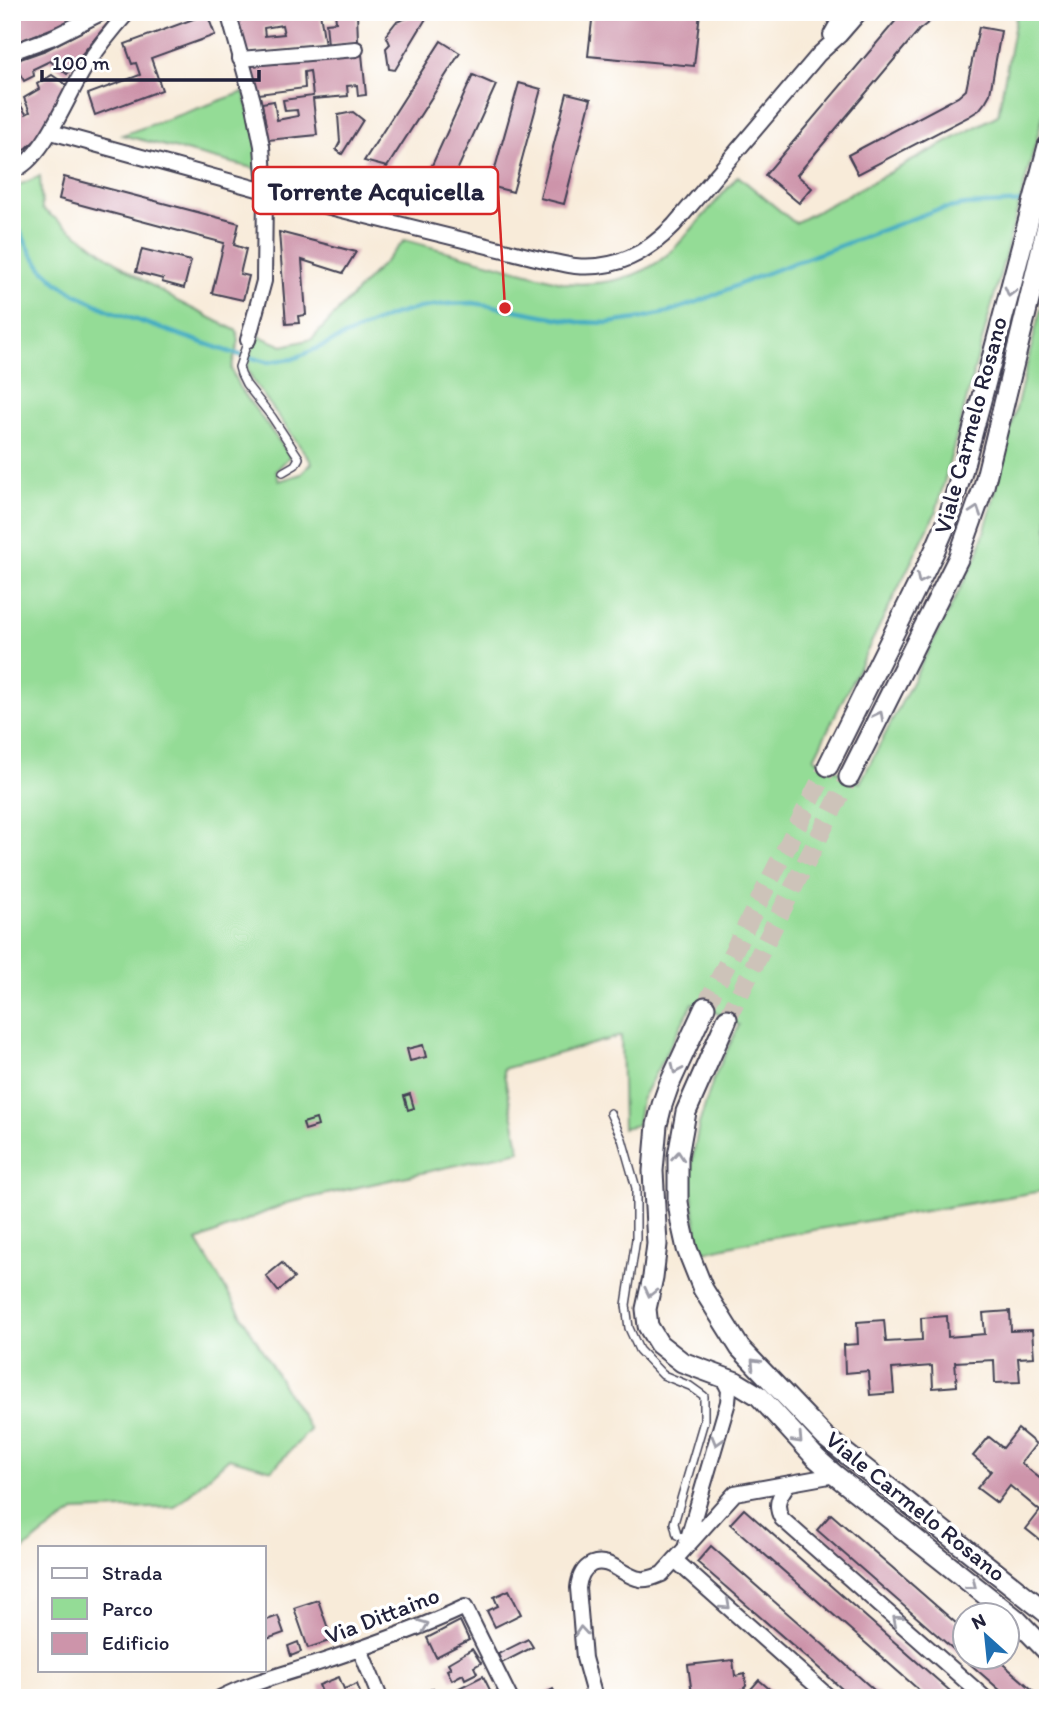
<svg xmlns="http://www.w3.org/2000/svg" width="1060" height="1710" font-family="Itim,sans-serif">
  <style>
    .green { fill: #94dc96; stroke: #5b7f68; stroke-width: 2 }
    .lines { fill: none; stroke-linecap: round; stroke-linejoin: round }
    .stream { stroke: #42acc2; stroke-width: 4.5 }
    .building { fill: #cd94aa; fill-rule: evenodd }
    .secondary-tunnel { stroke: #cdc3b9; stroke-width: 19; stroke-dasharray: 19 10; stroke-linecap: butt }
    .lane-casing { stroke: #424053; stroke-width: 10 }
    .street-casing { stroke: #424053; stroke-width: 18 }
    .secondary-casing { stroke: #424053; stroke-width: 23 }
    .lane { stroke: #fff; stroke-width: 7 }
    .street { stroke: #fff; stroke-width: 14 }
    .secondary { stroke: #fff; stroke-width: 19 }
    .oneway { stroke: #9c9ca7 }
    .labels { text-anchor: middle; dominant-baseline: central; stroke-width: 7; stroke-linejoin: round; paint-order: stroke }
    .street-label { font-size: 24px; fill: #22223b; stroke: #fff }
    .leader { fill: none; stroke: #d62828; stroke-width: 2.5 }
    .callout-dot { fill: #d62828; stroke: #fff; stroke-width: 2.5 }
    .callout { fill: #fff; stroke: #d62828; stroke-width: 2.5 }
    .callout-label { font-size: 26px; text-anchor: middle; font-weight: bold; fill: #22223b }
  </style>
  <rect width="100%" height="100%" fill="#fff"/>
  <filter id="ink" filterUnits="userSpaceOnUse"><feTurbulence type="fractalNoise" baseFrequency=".0143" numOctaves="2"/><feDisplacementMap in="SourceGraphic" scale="14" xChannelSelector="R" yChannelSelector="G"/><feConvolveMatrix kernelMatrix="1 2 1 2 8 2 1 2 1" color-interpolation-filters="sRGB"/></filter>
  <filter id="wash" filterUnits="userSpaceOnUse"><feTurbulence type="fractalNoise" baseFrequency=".00686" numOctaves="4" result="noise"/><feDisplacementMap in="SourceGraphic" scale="28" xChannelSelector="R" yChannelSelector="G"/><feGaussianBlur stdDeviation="1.57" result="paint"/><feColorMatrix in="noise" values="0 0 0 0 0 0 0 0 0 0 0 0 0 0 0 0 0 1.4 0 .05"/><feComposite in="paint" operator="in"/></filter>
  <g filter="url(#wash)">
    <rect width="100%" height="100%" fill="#f8ebd9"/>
    <g class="green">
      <path d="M 1017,12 L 1048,12 L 1048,97 L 936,512 L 814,758 L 860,783 L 977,556 L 991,509 L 1048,280 L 1048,1190 L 761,1239 L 703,1252 L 698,1239 L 691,1188 L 692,1161 L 699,1124 L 713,1080 L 739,1025 L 705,1007 L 693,1003 L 641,1100 L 637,1125 L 623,1128 L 621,1036 L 503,1069 L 520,1151 L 287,1203 L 197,1241 L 310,1430 L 272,1470 L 229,1458 L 175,1507 L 76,1511 L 43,1534 L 12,1559 L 12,188 L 40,176 L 42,209 L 133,274 L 179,302 L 237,331 L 239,341 L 231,369 L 239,387 L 290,456 L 276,471 L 279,481 L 301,474 L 312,463 L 253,381 L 247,369 L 251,351 L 259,336 L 283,346 L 312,339 L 405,240 L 565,283 C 601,286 641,279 668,254 C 677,247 683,238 691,230 C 707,212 723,194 738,176 L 795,223 L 998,115 Z"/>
      <polygon points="244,92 258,141 260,170 122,135"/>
    </g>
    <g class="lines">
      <g class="stream">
        <polyline points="1037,202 1048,203"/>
        <polyline points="12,215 31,253 43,269 58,283 76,294 110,311 233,353 267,362 293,359 390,316 419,308 447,304 473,303 505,308 578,322 608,323 637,319 669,312 705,299 759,276 933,211 965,205 1028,202"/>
      </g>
    </g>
    <g id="blocks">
      <g class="building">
        <polygon points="12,12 68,12 71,21 12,44"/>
        <path d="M 233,12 L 257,12 L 257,14 L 273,12 L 320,12 L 325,45 L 242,52 ZM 282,25 L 284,34 L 265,36 L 264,28 Z"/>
        <polygon points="335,12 357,12 358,42 328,45 326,23 336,22"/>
        <polygon points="411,12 430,12 395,70 389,69 386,48 390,44 386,35 396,22 410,17"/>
        <polygon points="593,12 700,12 694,66 588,56"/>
        <polygon points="903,12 942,12 919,30 797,175 812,188 799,203 765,175"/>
        <polygon points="207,14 215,35 151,58 162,90 95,115 88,94 140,75 136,63 132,64 125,44"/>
        <polygon points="108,18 108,23 82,54 67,74 50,61 33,69 34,76 24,81 19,72 12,76 12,62 46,50"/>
        <polygon points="979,27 1001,31 990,94 986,101 979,110 968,117 858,174 848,155 958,97 966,90"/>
        <polygon points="441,41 460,53 387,167 364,161"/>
        <polygon points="362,54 366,95 358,96 357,85 347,86 348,96 313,99 317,135 268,140 262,103 274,101 277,120 298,116 297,110 285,111 283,100 313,96 310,71 304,72 305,88 259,94 247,65"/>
        <polygon points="52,75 68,86 39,137 12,161 12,130 16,128 14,124 17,122 12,113 12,91 26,114 30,112 24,98 39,89 37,84"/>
        <polygon points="473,75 496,85 451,184 428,174"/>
        <polygon points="519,83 541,89 513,192 490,186"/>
        <polygon points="567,93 591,99 564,204 540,198"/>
        <polygon points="353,112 363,120 342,154 336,150 340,142 338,115"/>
        <polygon points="64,177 239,223 234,245 246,249 240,274 249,276 243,300 212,293 224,243 59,199"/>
        <polygon points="279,232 356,252 343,273 302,260 306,315 298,316 299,323 286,324"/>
        <polygon points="142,249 191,261 184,288 162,282 163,279 136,272"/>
        <polygon points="423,1045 426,1057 410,1061 407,1049"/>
        <polygon points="410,1094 414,1108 408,1110 404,1096"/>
        <polygon points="316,1119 318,1126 305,1130 303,1123"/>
        <polygon points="282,1263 294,1278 278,1291 266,1276"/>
        <polygon points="1010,1311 1011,1331 1032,1330 1034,1357 1018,1358 1020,1382 995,1383 994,1360 955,1362 957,1386 933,1388 932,1366 892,1369 894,1393 870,1395 868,1371 845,1373 844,1345 858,1344 857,1322 884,1320 886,1342 922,1340 921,1318 947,1316 948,1337 985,1334 983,1313"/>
        <polygon points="1018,1429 1036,1444 1021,1463 1048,1485 1048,1540 1045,1544 1026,1529 1040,1511 1010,1486 997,1503 977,1488 991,1471 973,1456 989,1437 1003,1448"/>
        <polygon points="744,1509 857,1609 958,1698 928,1698 844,1624 730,1524"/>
        <polygon points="831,1514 965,1631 965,1658 996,1658 1042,1698 1009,1698 817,1530"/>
        <polygon points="711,1546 826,1647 883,1698 852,1698 812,1662 697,1562"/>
        <polygon points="509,1590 521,1614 495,1627 487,1611 498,1606 494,1597"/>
        <polygon points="318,1600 332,1640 308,1648 294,1608"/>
        <polygon points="278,1616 284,1633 267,1639 264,1631 264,1621"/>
        <polygon points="460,1621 469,1640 436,1657 427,1638"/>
        <polygon points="528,1639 533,1647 502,1663 498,1654"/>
        <polygon points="298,1642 301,1652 291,1656 288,1646"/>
        <polygon points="472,1649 481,1663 474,1667 477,1673 465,1679 463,1674 452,1680 447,1670 451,1668 448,1663"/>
        <polygon points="733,1660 735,1676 745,1674 746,1686 735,1698 688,1698 692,1694 688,1665"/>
        <polygon points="483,1676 492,1694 484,1698 453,1698 451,1692"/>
        <polygon points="339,1677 344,1689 357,1684 362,1698 328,1698 327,1696 324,1697 319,1685"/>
        <polygon points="759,1680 780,1698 743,1698"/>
        <polygon points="433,1688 437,1698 411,1698"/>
        <polygon points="553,1689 558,1698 536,1698"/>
      </g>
    </g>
  </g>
  <g filter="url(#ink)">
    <use href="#blocks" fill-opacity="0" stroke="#424053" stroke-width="2"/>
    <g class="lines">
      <g class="secondary-tunnel">
        <polyline points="705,1007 828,766"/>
        <polyline points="727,1019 849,777"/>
      </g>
      <defs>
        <g id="lane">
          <polyline points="248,340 239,367 241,374 246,384 272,417 299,458 295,465 283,472"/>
          <polyline points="610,1113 622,1139 636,1188 636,1239 626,1305 629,1328 639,1350 663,1375 690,1386 704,1396 704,1421 674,1523 677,1535 688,1538"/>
          <polyline points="1047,1337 1048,1349"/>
        </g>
        <g id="street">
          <polyline points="228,12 253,101 262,146 265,191 264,281 248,340"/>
          <polyline points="831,35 844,12"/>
          <polyline points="12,52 51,38 103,12"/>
          <polyline points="240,59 356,49"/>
          <path d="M 51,132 L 265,191 L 548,261 C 557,262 566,265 575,266 C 616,270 647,253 674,225 L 819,54 L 840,35 L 860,12"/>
          <path d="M 12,171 C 43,161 68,95 84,69 C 97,49 112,30 128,12"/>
          <path d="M 788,1484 C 779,1496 774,1505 782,1519 L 985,1698"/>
          <polyline points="686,1545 728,1402 729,1390 722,1376"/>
          <polyline points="675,1560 830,1698"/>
          <polyline points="360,1649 380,1698"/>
          <path d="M 220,1698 C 246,1684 284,1674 312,1665 C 364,1648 416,1630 465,1607 L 510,1698"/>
          <path d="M 595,1698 L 584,1658 L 578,1588 C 579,1578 582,1569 592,1564 C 609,1557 623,1576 640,1579 C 648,1580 654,1577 662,1574 L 735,1493 L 835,1475"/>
        </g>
        <g id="secondary">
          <polyline points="828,766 934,552 947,522 961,476 1048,146"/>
          <polyline points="849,777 958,559 984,486 1048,222"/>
          <polyline points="705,1007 669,1085 662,1105 657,1125 653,1171 657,1244 653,1277 646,1309 648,1326 659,1344 682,1362 736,1382 759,1396 816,1458 835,1475 1017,1620 1048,1652"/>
          <polyline points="727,1019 686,1112 678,1156 678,1202 681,1222 687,1249 703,1289 740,1348 825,1437 1048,1614"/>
        </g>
      </defs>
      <use href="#lane" class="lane-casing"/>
      <use href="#street" class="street-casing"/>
      <use href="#secondary" class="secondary-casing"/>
      <use href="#lane" class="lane"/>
      <use href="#street" class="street"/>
      <use href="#secondary" class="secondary"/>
    </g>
    <defs><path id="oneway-chevron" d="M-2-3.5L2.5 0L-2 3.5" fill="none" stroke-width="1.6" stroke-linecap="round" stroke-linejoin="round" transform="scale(1.75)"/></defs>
    <g class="oneway">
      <use href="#oneway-chevron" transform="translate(1010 292) rotate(105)"/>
      <use href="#oneway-chevron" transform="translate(976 511) rotate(-71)"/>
      <use href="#oneway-chevron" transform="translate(921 579) rotate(116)"/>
      <use href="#oneway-chevron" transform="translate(879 716) rotate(-63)"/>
      <use href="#oneway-chevron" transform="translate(676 1069) rotate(115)"/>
      <use href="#oneway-chevron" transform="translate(678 1156) rotate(-85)"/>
      <use href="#oneway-chevron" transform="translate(650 1292) rotate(103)"/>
      <use href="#oneway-chevron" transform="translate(755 1363) rotate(-133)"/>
      <use href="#oneway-chevron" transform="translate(798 1439) rotate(47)"/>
      <use href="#oneway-chevron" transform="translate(717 1441) rotate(106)"/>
      <use href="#oneway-chevron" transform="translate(972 1585) rotate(38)"/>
      <use href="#oneway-chevron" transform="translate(726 1605) rotate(42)"/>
      <use href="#oneway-chevron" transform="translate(897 1620) rotate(-139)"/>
      <use href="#oneway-chevron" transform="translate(424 1625) rotate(-21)"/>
      <use href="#oneway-chevron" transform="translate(581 1631) rotate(-95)"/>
    </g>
  </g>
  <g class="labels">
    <g class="street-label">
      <text transform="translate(970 425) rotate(-75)">Viale Carmelo Rosano</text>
      <text transform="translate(916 1506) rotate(39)">Viale Carmelo Rosano</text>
      <text transform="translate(382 1615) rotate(-21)">Via Dittaino</text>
    </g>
  </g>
  <path class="leader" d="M505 308L498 190"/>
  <circle class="callout-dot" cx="505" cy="308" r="7"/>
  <rect class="callout" x="253" y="167" width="245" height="47" rx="7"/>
  <g class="callout-label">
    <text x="376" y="200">Torrente Acquicella</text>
  </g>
  <rect width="1060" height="1710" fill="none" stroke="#fff" stroke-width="42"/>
  <rect x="38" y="1546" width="228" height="126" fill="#ffffff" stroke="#a7a7b1" stroke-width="2"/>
  <rect x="52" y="1568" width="35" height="10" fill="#ffffff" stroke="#a7a7b1" stroke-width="2"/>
  <text x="102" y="1580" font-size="21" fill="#22223b">Strada</text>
  <rect x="52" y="1598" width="35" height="21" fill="#94dc96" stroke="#a7a7b1" stroke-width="2"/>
  <text x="102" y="1616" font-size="21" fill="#22223b">Parco</text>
  <rect x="52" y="1633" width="35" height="21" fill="#cd94aa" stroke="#a7a7b1" stroke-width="2"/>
  <text x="102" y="1650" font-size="21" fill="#22223b">Edificio</text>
  <g transform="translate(986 1636) rotate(333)"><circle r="33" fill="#ffffff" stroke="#a7a7b1" stroke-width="2"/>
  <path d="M0-5L12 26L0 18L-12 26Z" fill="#1f6fb2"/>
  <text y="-10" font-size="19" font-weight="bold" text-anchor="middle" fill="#22223b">N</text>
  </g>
  <path d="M42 70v10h217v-10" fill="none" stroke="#22223b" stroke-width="3.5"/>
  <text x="52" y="70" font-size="21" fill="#22223b" stroke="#ffffff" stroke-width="5" paint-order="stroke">100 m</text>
</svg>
